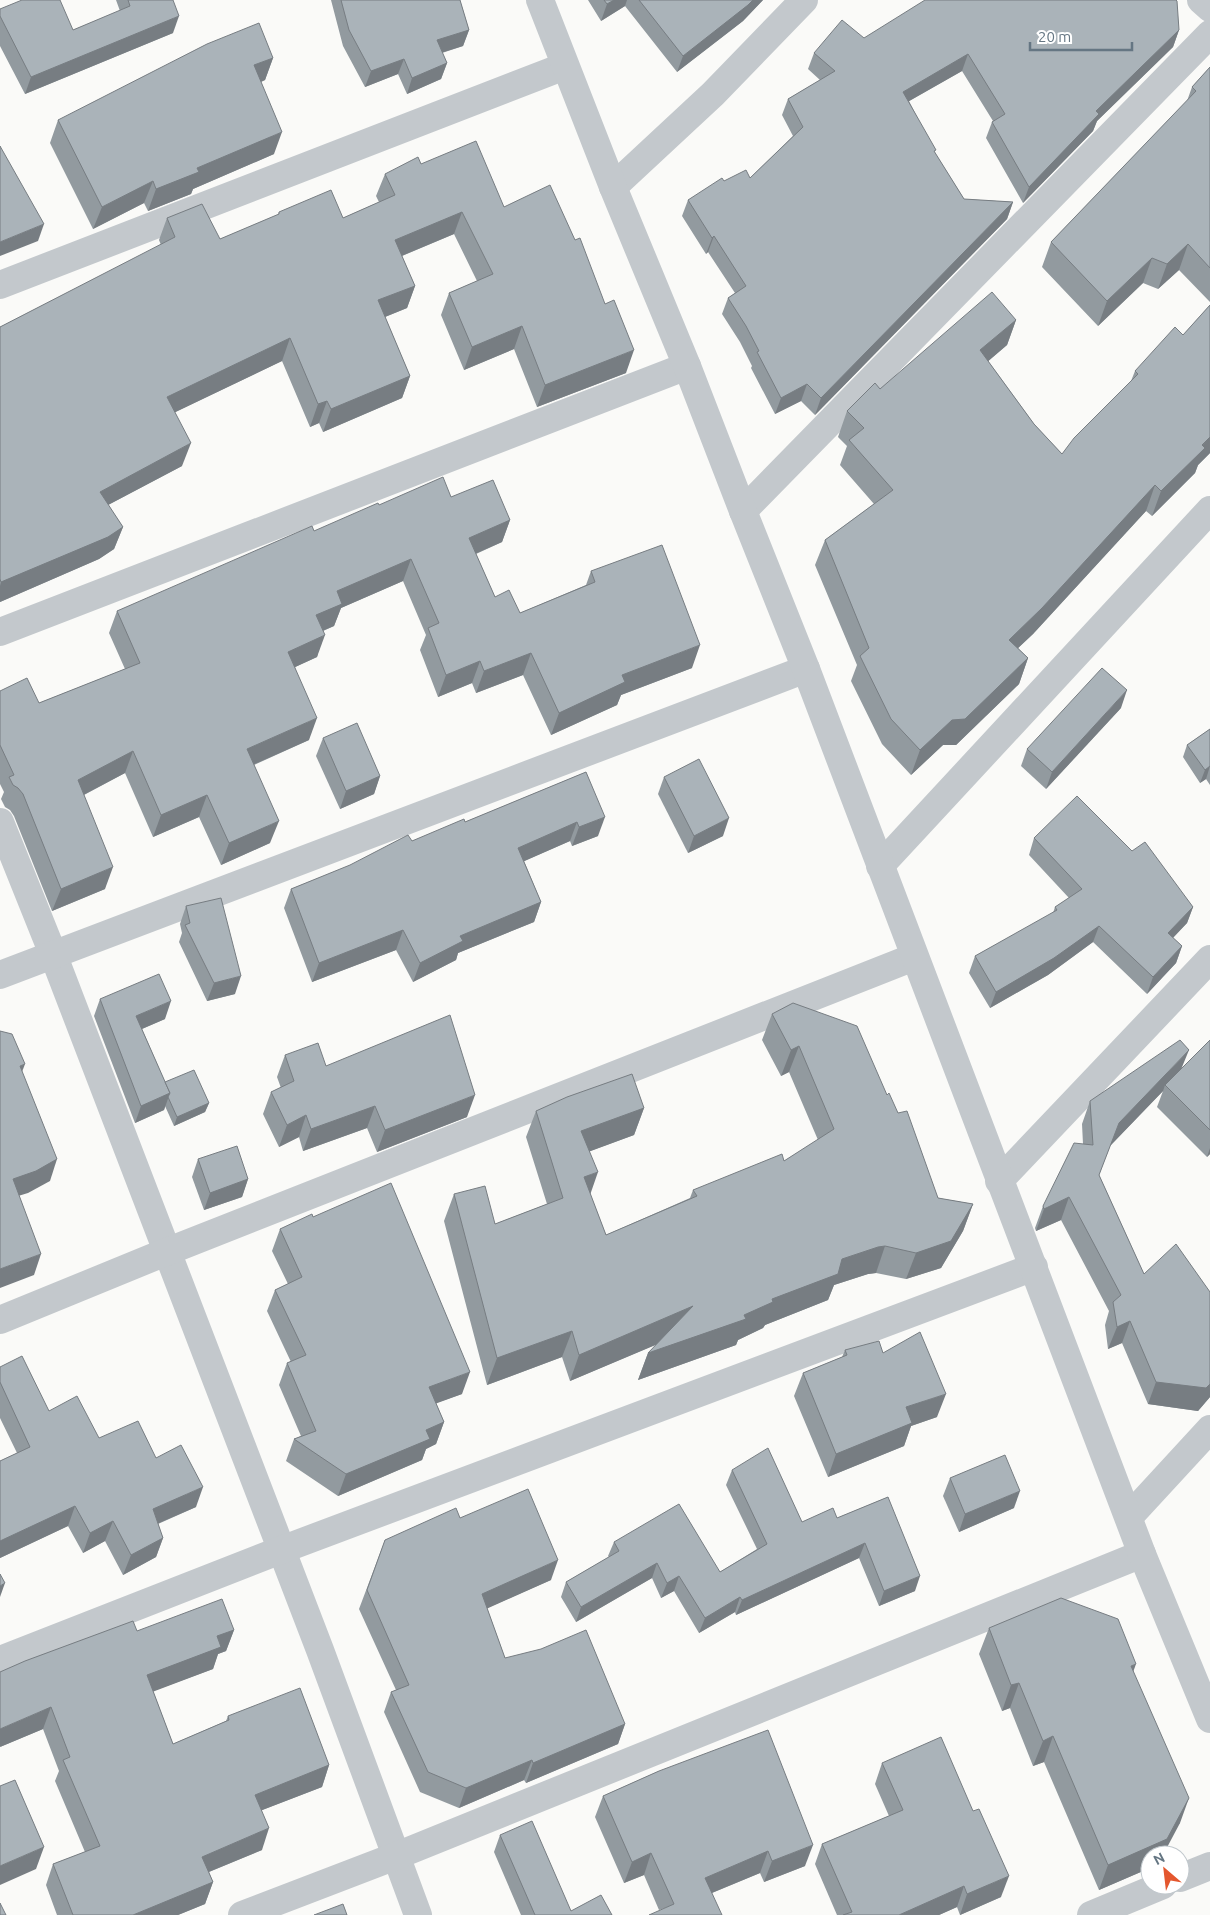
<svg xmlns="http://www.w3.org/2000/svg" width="1210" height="1915" font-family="Ubuntu,sans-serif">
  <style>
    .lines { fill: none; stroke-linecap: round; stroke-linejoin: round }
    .minor { stroke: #c3c8cc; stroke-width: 28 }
    .tertiary { stroke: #c3c8cc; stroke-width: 28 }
    .wall { fill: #929a9f }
    .shaded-wall { fill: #777d82 }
    .building { fill: #aab3b9; stroke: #777d82 }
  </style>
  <rect width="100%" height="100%" fill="#fafaf8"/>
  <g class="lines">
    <g class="minor">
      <polyline points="1201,0 1210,8"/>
      <polyline points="613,187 713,94 804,0"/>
      <polyline points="0,285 565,66"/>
      <polyline points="743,511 1210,34"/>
      <polyline points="0,632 687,366"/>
      <polyline points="0,822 53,954 320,1650 418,1915"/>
      <polyline points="880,866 1210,510"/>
      <polyline points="0,975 806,669"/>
      <polyline points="999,1181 1210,959"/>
      <polyline points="0,1320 166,1252 914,957"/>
      <polyline points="1129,1517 1210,1429"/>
      <polyline points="0,1660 281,1550 1034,1267"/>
      <polyline points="1180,1878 1210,1866"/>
      <polyline points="242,1915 396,1856 1142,1554"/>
      <polyline points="1091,1915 1163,1885"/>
    </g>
    <polyline class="tertiary" points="540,0 613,187 687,366 743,511 806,669 1142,1554 1210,1719"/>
  </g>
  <g class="wall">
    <polygon points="116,0 173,0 173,33 25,94 0,46 0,16 73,30 120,11"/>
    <polygon points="331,0 460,0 469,30 463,46 442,53 447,63 441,79 407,94 398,74 365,87 343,46"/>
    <polygon points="588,0 763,0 743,21 677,72 625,6 601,21"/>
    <polygon points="1179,30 1173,47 1097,121 1093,131 1023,203 986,138 992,122 993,121 962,71 909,101 935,153 964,199 1013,202 1007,219 815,415 801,401 775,414 751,368 752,366 740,342 722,314 728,298 735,293 708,252 706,254 682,216 688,200 724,181 750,178 793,136 782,115 788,99 820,80 808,69 814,53 864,38"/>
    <polygon points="273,58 265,80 261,82 274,154 193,189 191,194 148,211 144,203 93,229 50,143 58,120"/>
    <polygon points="1210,67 1210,302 1179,270 1158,289 1143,283 1098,326 1042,267 1051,242 1187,101 1192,87"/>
    <polygon points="421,164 504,207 626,373 537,407 514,349 464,370 441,315 449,293 477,281 454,234 402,256 415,286 407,308 385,317 410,376 402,398 323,432 319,423 310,427 282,361 175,412 182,466 108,505 123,527 114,549 99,559 0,602 0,327 161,245 159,240 167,218 220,239 278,215 279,212 343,218 379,202 376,196 385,174"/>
    <polygon points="1210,305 1210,453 1198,465 1195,473 1152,516 1146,511 1033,634 1018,648 1028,658 1019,684 956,745 943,745 911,775 882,744 851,681 857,665 815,565 825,540 874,504 840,465 847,446 838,437 847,411 880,389 1016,320 1007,345 988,361 1034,424 1062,454 1131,381 1135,371 1183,335"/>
    <polygon points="451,497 510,520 502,542 476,554 495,597 520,613 586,585 591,571 692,668 621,695 617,705 551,735 523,675 476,693 472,683 438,697 420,650 426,635 403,581 341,608 334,626 323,631 317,657 295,667 309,740 254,765 270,843 221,865 199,817 153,837 125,773 84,795 105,889 52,911 14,816 10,810 5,807 1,799 4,792 0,784 0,691 39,703 125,669 109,633 117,611 379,505"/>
    <polygon points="1121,708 1046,789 1021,766 1027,749"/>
    <polygon points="1210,729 1210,785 1206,779 1200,783 1183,757 1187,745"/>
    <polygon points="323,738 380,776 374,794 340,809 316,756"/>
    <polygon points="586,772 598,836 572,846 570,841 524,861 541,902 534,922 458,953 456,960 413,982 396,950 312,982 284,908 291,889 412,841 465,822"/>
    <polygon points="664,777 723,836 688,853 658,794"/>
    <polygon points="1034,838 1132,851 1193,907 1187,923 1173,938 1182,946 1176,963 1147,994 1093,942 1048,975 990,1008 969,973 975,956 1053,913 1055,907 1069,898 1029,855"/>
    <polygon points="186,906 235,994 207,1001 179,942 182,933 180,924"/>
    <polygon points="100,999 165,1019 142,1029 165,1082 209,1103 205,1112 174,1126 165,1106 164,1110 135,1123 94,1016"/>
    <polygon points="772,1014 887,1095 898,1113 938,1198 973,1204 963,1231 941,1268 906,1279 876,1273 868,1274 834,1285 828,1300 765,1325 763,1328 738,1340 736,1345 638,1380 648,1353 657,1344 570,1381 562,1357 487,1385 444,1221 454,1194 495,1224 547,1204 526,1137 536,1111 644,1108 634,1135 590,1151 590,1194 606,1235 690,1198 693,1190 784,1161 818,1140 789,1072 781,1076 762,1040"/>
    <polygon points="1210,1040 1210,1154 1207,1157 1157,1107 1163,1091 1110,1146 1099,1175 1144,1274 1210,1292 1210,1397 1198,1411 1148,1404 1122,1343 1108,1349 1105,1325 1109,1311 1061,1220 1036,1231 1035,1228 1043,1206 1083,1144 1082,1124 1090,1101 1182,1068"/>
    <polygon points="285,1055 326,1066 467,1117 377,1152 367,1128 303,1151 299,1137 279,1147 263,1114 271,1092 281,1088 277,1077"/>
    <polygon points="198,1159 248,1179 242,1197 204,1210 192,1177"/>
    <polygon points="313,1217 462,1394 436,1403 444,1422 436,1444 426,1449 422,1460 338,1496 286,1461 294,1439 301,1436 279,1385 287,1363 291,1362 267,1311 275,1290 288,1284 272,1251 280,1229"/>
    <polygon points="845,1350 883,1353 937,1417 911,1426 904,1446 828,1477 794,1396 803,1373 842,1357"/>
    <polygon points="0,1367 49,1411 99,1438 156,1458 196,1507 158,1524 163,1538 156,1557 123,1575 105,1541 83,1553 68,1526 0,1558 0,1461 17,1453 0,1418"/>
    <polygon points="732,1470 802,1522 837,1518 888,1497 915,1591 879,1606 859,1558 736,1615 735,1612 699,1633 674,1591 661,1598 652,1578 576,1622 561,1597 566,1582 609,1557 608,1556 614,1542 720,1572 757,1549 726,1485"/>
    <polygon points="950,1478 1014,1508 959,1532 943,1496"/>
    <polygon points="460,1518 551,1580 487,1608 505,1658 625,1724 618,1744 526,1783 524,1780 459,1808 420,1792 384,1712 391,1692 396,1690 359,1609 385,1540"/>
    <polygon points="989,1628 1133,1671 1180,1823 1150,1855 1150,1868 1099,1890 1044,1762 1033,1766 1010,1708 1002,1711 979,1654"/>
    <polygon points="234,1630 226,1651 218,1654 213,1669 153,1691 173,1744 226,1721 228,1716 329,1765 322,1787 262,1810 262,1850 209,1872 213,1882 205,1904 178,1915 57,1915 46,1885 53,1864 85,1852 55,1781 59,1771 43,1729 0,1747 137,1631"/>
    <polygon points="882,1763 1001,1897 960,1915 957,1907 939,1915 837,1915 815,1864 822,1844 889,1816 875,1784"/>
    <polygon points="659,1771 805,1866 764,1882 760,1873 712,1893 659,1910 644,1875 624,1883 595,1817 603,1796"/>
    <polygon points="500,1835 571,1911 612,1915 521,1915 494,1852"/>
  </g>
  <g class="shaded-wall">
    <polygon points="614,0 627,0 625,6 601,21 607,4"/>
    <polygon points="753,0 763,0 743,21 677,72 683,56"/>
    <polygon points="179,16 173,33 25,94 31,77"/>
    <polygon points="469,30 463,46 431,56 437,40"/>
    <polygon points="1179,30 1173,47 1097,121 1093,131 1023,203 1029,187 1096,111"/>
    <polygon points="968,54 962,71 897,108 903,92"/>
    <polygon points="273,58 265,80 246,88 254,65"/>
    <polygon points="404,59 398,74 365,87 371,71"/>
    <polygon points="447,63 441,79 407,94 412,78"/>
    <polygon points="282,132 274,154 193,189 191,194 148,211 156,189 197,168"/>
    <polygon points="153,181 144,203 93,229 102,207"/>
    <polygon points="1013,202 1007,219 815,415 821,398"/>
    <polygon points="462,212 454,234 387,262 395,240"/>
    <polygon points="44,224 38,241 0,256 0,242"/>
    <polygon points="714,236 708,252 706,254 712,238"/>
    <polygon points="1188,244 1179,270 1158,289 1167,264"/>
    <polygon points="1152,258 1143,283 1098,326 1107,301"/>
    <polygon points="415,286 407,308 370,323 378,300"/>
    <polygon points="1016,320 1007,345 971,376 980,350"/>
    <polygon points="522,326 514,349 464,370 472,347"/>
    <polygon points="290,338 282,361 159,420 167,397"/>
    <polygon points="634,350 626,373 537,407 545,385"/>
    <polygon points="410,376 402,398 323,432 331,409"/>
    <polygon points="807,384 801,401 775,414 781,398"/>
    <polygon points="327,401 319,423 310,427 318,404"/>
    <polygon points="1210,437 1210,453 1198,465 1195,473 1152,516 1161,491"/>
    <polygon points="191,443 182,466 91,514 100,492"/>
    <polygon points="1155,485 1146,511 1033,634 1000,665 1009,640"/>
    <polygon points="510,520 502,542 461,560 469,538"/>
    <polygon points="123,527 114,549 99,559 0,602 0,586 1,582"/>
    <polygon points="411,559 403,581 341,608 334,626 308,637 316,615 337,591"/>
    <polygon points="325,635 317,657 280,674 288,652"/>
    <polygon points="700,645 692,668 621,695 617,705 551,735 559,713 622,675"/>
    <polygon points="531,653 523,675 476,693 484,671"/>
    <polygon points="1028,658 1019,684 956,745 943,745 911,775 920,750 952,720"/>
    <polygon points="480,661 472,683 438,697 446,675"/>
    <polygon points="1127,690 1121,708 1046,789 1052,772"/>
    <polygon points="317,718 309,740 239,771 247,749"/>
    <polygon points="133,751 125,773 70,802 78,780"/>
    <polygon points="1210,766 1206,779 1200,783 1205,770"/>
    <polygon points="380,776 374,794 340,809 346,791"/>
    <polygon points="207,795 199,817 153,837 161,815"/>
    <polygon points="605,817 598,836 572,846 579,827"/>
    <polygon points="729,818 723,836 688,853 694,836"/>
    <polygon points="279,821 270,843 221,865 229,843"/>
    <polygon points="577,822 570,841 511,867 518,848"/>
    <polygon points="113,867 105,889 52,911 61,889"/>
    <polygon points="541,902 534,922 458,953 456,960 413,982 420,963 460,936"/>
    <polygon points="1193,907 1187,923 1162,949 1168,933"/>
    <polygon points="1099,926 1093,942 1048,975 990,1008 996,992"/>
    <polygon points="403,930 396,950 312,982 319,963"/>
    <polygon points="1182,946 1176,963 1147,994 1153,977"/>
    <polygon points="241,976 235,994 207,1001 214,983"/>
    <polygon points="171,1001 165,1019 130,1034 136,1016"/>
    <polygon points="799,1046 789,1072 781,1076 791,1050"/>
    <polygon points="1189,1050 1180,1072 1165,1085 1163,1091 1110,1146 1119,1123"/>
    <polygon points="25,1064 17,1085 20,1066"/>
    <polygon points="170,1093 164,1110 135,1123 141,1106"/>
    <polygon points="475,1095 467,1117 377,1152 385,1130"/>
    <polygon points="209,1103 205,1112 174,1126 177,1117"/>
    <polygon points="375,1106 367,1128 303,1151 311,1129"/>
    <polygon points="644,1108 634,1135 572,1158 581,1131"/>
    <polygon points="306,1115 299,1137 279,1147 287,1125"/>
    <polygon points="1210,1148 1210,1154 1207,1157"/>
    <polygon points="57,1159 50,1181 28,1193 5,1200 13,1179"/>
    <polygon points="598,1172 589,1198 584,1177"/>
    <polygon points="248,1179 242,1197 204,1210 210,1193"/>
    <polygon points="1069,1197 1061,1220 1036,1231 1044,1209"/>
    <polygon points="973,1204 963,1231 941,1268 906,1279 916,1253"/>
    <polygon points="885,1246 876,1273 868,1274 834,1285 828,1300 765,1325 763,1328 738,1340 736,1345 638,1380 648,1353 744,1315 842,1259 878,1247"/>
    <polygon points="41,1254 34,1275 0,1288 0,1269"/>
    <polygon points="693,1306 684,1333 570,1381 579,1355"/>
    <polygon points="1130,1321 1122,1343 1108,1349 1117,1327"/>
    <polygon points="572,1331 562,1357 487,1385 497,1358"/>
    <polygon points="470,1372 462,1394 421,1409 429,1387"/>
    <polygon points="1156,1382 1210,1384 1210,1397 1198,1411 1148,1404"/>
    <polygon points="946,1394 937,1417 911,1426 904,1446 828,1477 836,1454 906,1407"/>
    <polygon points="444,1422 436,1444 426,1449 422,1460 338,1496 346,1474 426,1430"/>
    <polygon points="203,1487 196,1507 145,1529 153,1509"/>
    <polygon points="1020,1491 1014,1508 959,1532 965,1514"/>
    <polygon points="75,1506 68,1526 0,1558 0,1541"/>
    <polygon points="113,1521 105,1541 83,1553 90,1533"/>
    <polygon points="163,1538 156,1557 123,1575 131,1555"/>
    <polygon points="865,1543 859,1558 736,1615 742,1600"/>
    <polygon points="558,1560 551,1580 475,1614 482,1594"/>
    <polygon points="657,1563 652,1578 576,1622 581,1607"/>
    <polygon points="679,1576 674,1591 661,1598 667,1583"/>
    <polygon points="920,1576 915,1591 879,1606 884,1591"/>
    <polygon points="5,1583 0,1597 0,1586"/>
    <polygon points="740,1597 735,1612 699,1633 705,1618"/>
    <polygon points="234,1630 226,1651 218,1654 213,1669 139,1697 147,1675 217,1636"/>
    <polygon points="1136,1664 1127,1689 1131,1666"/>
    <polygon points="1019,1683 1010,1708 1002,1711 1011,1685"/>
    <polygon points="51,1707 43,1729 0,1747 0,1729"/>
    <polygon points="625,1724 618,1744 526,1783 533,1763"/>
    <polygon points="1053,1736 1044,1762 1033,1766 1043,1741"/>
    <polygon points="532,1760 524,1780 459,1808 466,1788"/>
    <polygon points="329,1765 322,1787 247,1816 255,1795"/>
    <polygon points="1189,1798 1180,1823 1163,1855 1150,1855 1150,1868 1099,1890 1108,1865"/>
    <polygon points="269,1828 262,1850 194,1878 202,1857"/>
    <polygon points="813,1845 805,1866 764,1882 772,1861"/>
    <polygon points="44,1847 36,1869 0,1885 0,1866"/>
    <polygon points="768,1851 760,1873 697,1899 705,1878"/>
    <polygon points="651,1853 644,1875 624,1883 632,1862"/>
    <polygon points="1009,1876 1001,1897 960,1915 967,1894"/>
    <polygon points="213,1882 205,1904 178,1915 133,1915"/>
    <polygon points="964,1886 957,1907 939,1915 899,1915"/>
  </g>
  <g class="building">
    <polygon points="22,0 60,0 73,30 130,6 128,0 173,0 179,16 31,77 0,16 0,9"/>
    <polygon points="341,0 460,0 469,30 437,40 447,63 412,78 404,59 371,71 349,30"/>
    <polygon points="604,0 614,0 607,4"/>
    <polygon points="639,0 753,0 748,5 683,56"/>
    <polygon points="925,0 1176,0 1177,1 1179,30 1096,111 1099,114 1029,187 992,122 1005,114 968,54 903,92 936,150 934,151 964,199 1013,202 821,398 807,384 781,398 757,352 759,351 746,326 728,298 746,286 714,236 712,238 688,200 722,178 724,181 746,170 750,178 803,127 788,99 835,71 814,53 842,20 864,38"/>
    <polygon points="259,23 273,58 254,65 282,132 197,168 199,172 156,189 153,181 102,207 58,120 207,44"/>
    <polygon points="1210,67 1210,268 1188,244 1167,264 1152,258 1107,301 1051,242 1196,91 1192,87"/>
    <polygon points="476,141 504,207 550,185 575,240 580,238 605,304 614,300 634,350 545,385 522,326 472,347 449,293 493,274 462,212 395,240 415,286 378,300 410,376 331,409 327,401 318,404 290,338 167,397 191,443 100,492 123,527 108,537 1,582 0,579 0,327 175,237 167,218 202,204 220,239 279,214 279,212 331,190 343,218 395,195 385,174 418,157 421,164"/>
    <polygon points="0,146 44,224 0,242"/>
    <polygon points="992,292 1016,320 980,350 1034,424 1062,454 1074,438 1138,374 1135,371 1175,327 1183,335 1210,305 1210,437 1202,445 1205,448 1161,491 1155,485 1042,608 1009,640 1028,658 965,719 952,720 920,750 891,719 860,656 869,648 825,540 893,490 849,440 864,428 847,411 875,383 880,389"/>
    <polygon points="443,477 451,497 493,480 510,520 469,538 495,597 509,590 520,613 595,582 591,571 662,545 700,645 622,675 625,682 559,713 531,653 484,671 480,661 446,675 428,628 439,623 411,559 337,591 342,604 316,615 325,635 288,652 317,718 247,749 279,821 229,843 207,795 161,815 133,751 78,780 113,867 61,889 23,794 18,788 13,785 9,777 14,775 0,745 0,691 27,678 39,703 140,663 117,611 312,526 314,531 378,503 379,505"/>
    <polygon points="1102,668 1127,690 1052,772 1027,749"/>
    <polygon points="357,723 380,776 346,791 323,738"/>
    <polygon points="1210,729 1210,766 1205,770 1187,745"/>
    <polygon points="699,759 729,818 694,836 664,777"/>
    <polygon points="586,772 605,817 579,827 577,822 518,848 541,902 460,936 463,941 420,963 403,930 319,963 291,889 350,865 408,835 412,841 464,819 465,822"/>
    <polygon points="1077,796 1132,851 1145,842 1193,907 1168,933 1182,946 1153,977 1099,926 1054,958 996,992 975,956 1057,910 1055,907 1082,889 1034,838"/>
    <polygon points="221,898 241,976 214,983 185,925 190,923 186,906"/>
    <polygon points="159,974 171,1001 136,1016 170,1093 141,1106 100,999"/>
    <polygon points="793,1003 857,1026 887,1095 889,1093 898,1113 907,1111 938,1198 973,1204 951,1241 916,1253 885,1246 878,1247 842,1259 838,1274 772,1299 773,1302 744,1315 746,1319 648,1353 693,1306 579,1355 572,1331 497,1358 454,1194 485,1186 495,1224 563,1198 536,1111 567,1097 632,1074 644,1108 581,1131 598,1172 584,1177 606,1235 697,1196 693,1190 782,1154 784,1161 834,1129 799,1046 791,1050 772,1014"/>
    <polygon points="450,1015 475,1095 385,1130 375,1106 311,1129 306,1115 287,1125 271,1092 294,1081 285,1055 318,1043 326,1066"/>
    <polygon points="0,1031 12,1034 25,1064 20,1066 57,1159 36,1171 13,1179 41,1254 0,1269"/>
    <polygon points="1180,1040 1189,1050 1119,1123 1099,1175 1144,1274 1176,1244 1210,1292 1210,1384 1206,1388 1156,1382 1130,1321 1117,1327 1113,1302 1121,1295 1069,1197 1044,1209 1043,1206 1074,1143 1093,1145 1090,1101"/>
    <polygon points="1210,1040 1210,1130 1165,1085"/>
    <polygon points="194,1070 209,1103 177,1117 168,1097 170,1093 165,1082"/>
    <polygon points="237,1146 248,1179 210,1193 198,1159"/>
    <polygon points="391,1183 470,1372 429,1387 444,1422 426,1430 430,1439 346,1474 294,1439 316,1431 287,1363 306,1355 275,1290 302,1277 280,1229 312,1214 313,1217"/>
    <polygon points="920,1332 946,1394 906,1407 912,1423 836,1454 803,1373 847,1355 845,1350 879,1341 883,1353"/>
    <polygon points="22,1356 49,1411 77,1396 99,1438 138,1421 156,1458 181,1445 203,1487 153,1509 163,1538 131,1555 113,1521 90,1533 75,1506 0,1541 0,1461 30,1447 0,1382 0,1367"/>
    <polygon points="768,1448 802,1522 833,1508 837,1518 888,1497 920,1576 884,1591 865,1543 742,1600 740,1597 705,1618 679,1576 667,1583 657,1563 581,1607 566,1582 619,1551 614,1542 679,1504 720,1572 767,1544 732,1470"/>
    <polygon points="1005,1455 1020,1491 965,1514 950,1478"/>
    <polygon points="528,1489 558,1560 482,1594 505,1658 541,1649 586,1630 625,1724 533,1763 532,1760 466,1788 428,1772 391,1692 409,1685 367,1590 385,1540 456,1508 460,1518"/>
    <polygon points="0,1574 5,1583 0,1586"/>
    <polygon points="1061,1598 1118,1619 1136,1664 1131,1666 1189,1798 1167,1839 1108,1865 1053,1736 1043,1741 1019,1683 1011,1685 989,1628"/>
    <polygon points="222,1599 234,1630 217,1636 221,1647 147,1675 173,1744 229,1720 228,1716 300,1688 329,1765 255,1795 269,1828 202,1857 213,1882 133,1915 73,1915 53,1864 100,1846 63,1760 70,1757 51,1707 0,1729 0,1672 25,1661 133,1621 137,1631"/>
    <polygon points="768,1730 813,1845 772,1861 768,1851 705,1878 722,1915 649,1915 674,1904 651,1853 632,1862 603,1796 659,1771"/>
    <polygon points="941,1737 973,1811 979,1809 1009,1876 967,1894 964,1886 899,1915 843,1915 852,1912 822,1844 903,1810 882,1763"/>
    <polygon points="15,1780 44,1847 0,1866 0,1786"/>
    <polygon points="532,1821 571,1911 601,1895 612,1915 535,1915 500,1835"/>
    <polygon points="0,1903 6,1915 0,1915"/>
    <polygon points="343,1904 347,1915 314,1915"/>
  </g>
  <g transform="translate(1165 1870) rotate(332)"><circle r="24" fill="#ffffff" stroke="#c1c8cd"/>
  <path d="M0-4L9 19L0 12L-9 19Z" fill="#e4572e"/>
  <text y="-8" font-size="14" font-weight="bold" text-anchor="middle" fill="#657683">N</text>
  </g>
  <path d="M1030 42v8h102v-8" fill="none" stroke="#657683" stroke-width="2.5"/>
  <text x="1038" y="42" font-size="15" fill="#657683" stroke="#ffffff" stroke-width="4" paint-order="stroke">20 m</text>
</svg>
